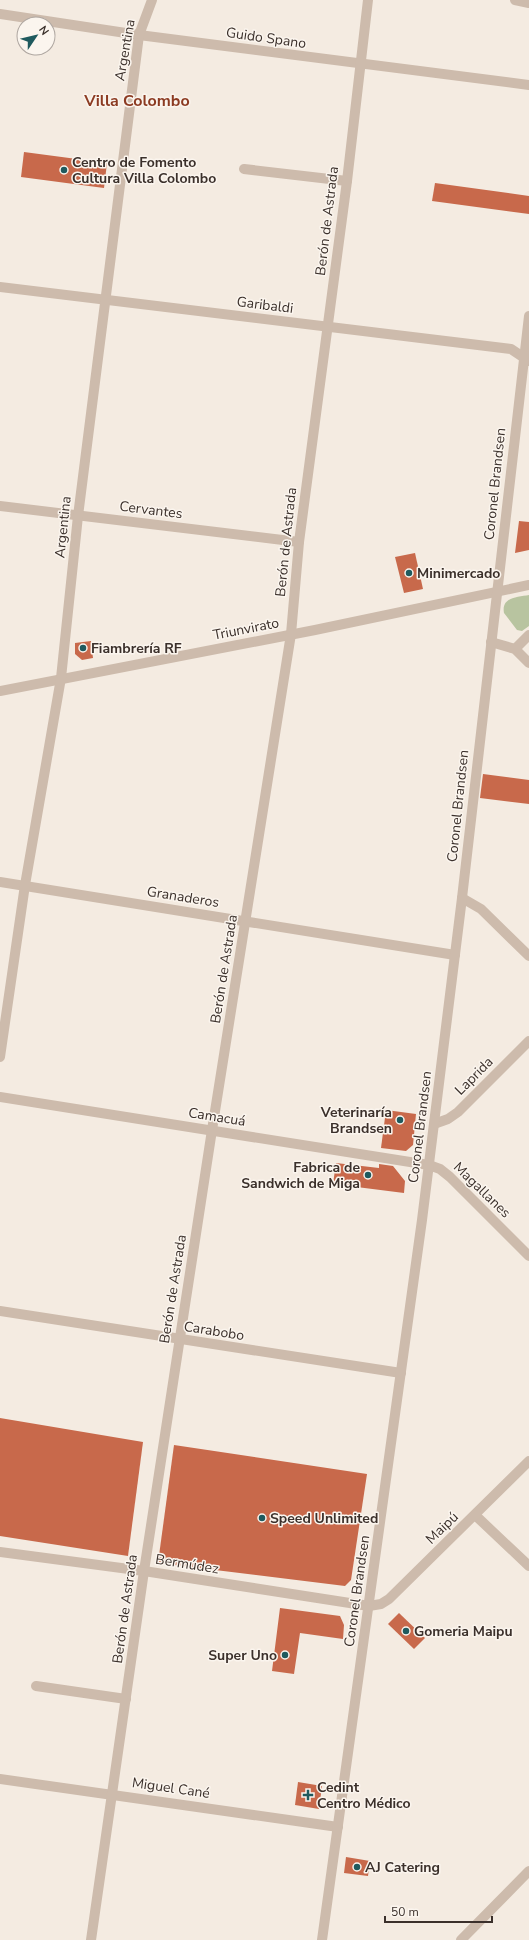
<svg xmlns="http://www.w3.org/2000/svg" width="529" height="1940" font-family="'Nunito Sans',sans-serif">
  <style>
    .green { fill: #b8c4a0 }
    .building { fill: #c8694b }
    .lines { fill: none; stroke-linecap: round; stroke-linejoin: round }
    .minor { stroke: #cdbbac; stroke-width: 10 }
    .poi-dot { fill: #1f5a5e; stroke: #fbf5ee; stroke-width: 1.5 }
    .labels { text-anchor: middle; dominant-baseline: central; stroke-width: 3; stroke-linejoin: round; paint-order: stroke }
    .street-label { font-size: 14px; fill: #3b302b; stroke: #fbf5ee }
    .poi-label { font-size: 14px; font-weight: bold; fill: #3b302b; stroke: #fbf5ee; text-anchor: start }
    .quarter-label { font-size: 16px; font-weight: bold; fill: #8c3b22; stroke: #fbf5ee }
  </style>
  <rect width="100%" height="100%" fill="#f4ebe1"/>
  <path class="green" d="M 529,595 L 529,626 L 522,631 L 517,630 L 504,613 C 501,597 518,597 529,595 Z"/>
  <g class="building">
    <polygon points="24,152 107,163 104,188 21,177"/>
    <polygon points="435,183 529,196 529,214 432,201"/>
    <polygon points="519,521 529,522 529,550 515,553"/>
    <polygon points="415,553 423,589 404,593 395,557"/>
    <polygon points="91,641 93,658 82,660 75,654 75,643"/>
    <polygon points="483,774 529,780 529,804 480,798"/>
    <polygon points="386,1110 416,1114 413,1145 406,1151 381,1148"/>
    <polygon points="336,1163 379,1168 379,1164 393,1166 405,1181 404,1193 333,1184"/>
    <polygon points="0,1418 143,1442 128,1556 0,1536"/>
    <polygon points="174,1445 367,1474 351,1580 345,1586 158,1563"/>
    <polygon points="280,1608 340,1616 344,1625 343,1639 300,1633 294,1674 272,1671"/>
    <polygon points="399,1613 425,1638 414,1649 388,1624"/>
    <polygon points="298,1782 322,1786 319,1809 295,1805"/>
    <polygon points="346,1857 370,1861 368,1876 344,1873"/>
  </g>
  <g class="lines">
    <g class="minor">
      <polyline points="515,0 529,3"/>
      <polyline points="0,14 139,35 529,85"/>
      <polyline points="244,169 347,181"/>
      <polyline points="0,287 511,349 529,361"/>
      <polyline points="0,506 299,542"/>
      <polyline points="491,642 515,649 529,663"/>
      <polyline points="515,649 529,635"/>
      <polyline points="0,691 315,630 529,585"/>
      <polyline points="0,882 455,955"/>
      <polyline points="462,898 481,909 529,956"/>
      <polyline points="0,1057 25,885 61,678 78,516 139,35 152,0"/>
      <polyline points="0,1097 429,1165 440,1169 450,1177 529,1256"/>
      <polyline points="434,1124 448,1119 458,1112 529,1041"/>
      <polyline points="0,1311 401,1373"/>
      <polyline points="475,1515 529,1566"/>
      <polyline points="0,1552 144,1571 369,1606 381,1604 389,1599 529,1461"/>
      <polyline points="36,1686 126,1699"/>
      <polyline points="0,1779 338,1827"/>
      <polyline points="91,1940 144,1571 212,1130 291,634 299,542 347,181 368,0"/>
      <polyline points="322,1940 422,1220 462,898 529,316"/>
      <polyline points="461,1940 529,1871"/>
    </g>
  </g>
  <g class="poi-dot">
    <circle cx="64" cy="170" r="4"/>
    <circle cx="409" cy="573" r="4"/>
    <circle cx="83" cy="648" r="4"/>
    <circle cx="400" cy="1120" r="4"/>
    <circle cx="368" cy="1175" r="4"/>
    <circle cx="262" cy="1518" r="4"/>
    <circle cx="406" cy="1631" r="4"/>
    <circle cx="285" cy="1655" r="4"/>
    <path d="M306 1789h4v4h4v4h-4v4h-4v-4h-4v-4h4z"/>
    <circle cx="357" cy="1867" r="4"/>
  </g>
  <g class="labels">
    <g class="street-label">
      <text transform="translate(266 38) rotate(8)">Guido Spano</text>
      <text transform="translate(125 50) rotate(-80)">Argentina</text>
      <text transform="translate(327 221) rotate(-83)">Berón de Astrada</text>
      <text transform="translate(265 305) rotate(7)">Garibaldi</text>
      <text transform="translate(495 484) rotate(-84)">Coronel Brandsen</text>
      <text transform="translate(151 510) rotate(7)">Cervantes</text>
      <text transform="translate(63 527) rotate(-84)">Argentina</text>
      <text transform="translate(286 542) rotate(-84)">Berón de Astrada</text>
      <text transform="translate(246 629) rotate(-11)">Triunvirato</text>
      <text transform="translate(458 806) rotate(-84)">Coronel Brandsen</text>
      <text transform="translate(183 897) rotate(9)">Granaderos</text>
      <text transform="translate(224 969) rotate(-81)">Berón de Astrada</text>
      <text transform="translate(474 1076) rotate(-45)">Laprida</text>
      <text transform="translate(217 1117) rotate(9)">Camacuá</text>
      <text transform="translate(420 1127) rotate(-83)">Coronel Brandsen</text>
      <text transform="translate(482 1190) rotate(44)">Magallanes</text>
      <text transform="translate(173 1289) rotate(-81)">Berón de Astrada</text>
      <text transform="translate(214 1331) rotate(9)">Carabobo</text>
      <text transform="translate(442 1528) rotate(-44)">Maipú</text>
      <text transform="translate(187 1564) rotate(9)">Bermúdez</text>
      <text transform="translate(357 1591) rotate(-82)">Coronel Brandsen</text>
      <text transform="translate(125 1609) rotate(-82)">Berón de Astrada</text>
      <text transform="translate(171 1788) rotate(8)">Miguel Cané</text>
    </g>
    <g class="poi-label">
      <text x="72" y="162">Centro de Fomento<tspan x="72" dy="16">Cultura Villa Colombo</tspan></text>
      <text x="417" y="573">Minimercado</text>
      <text x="91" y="648">Fiambrería RF</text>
      <text x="392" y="1112" text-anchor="end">Veterinaría<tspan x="392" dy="16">Brandsen</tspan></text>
      <text x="360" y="1167" text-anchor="end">Fabrica de<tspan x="360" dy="16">Sandwich de Miga</tspan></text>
      <text x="270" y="1518">Speed Unlimited</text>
      <text x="414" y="1631">Gomeria Maipu</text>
      <text x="277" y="1655" text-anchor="end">Super Uno</text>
      <text x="317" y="1787">Cedint<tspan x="317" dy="16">Centro Médico</tspan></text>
      <text x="365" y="1867">AJ Catering</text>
    </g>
    <g class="quarter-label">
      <text x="137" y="101">Villa Colombo</text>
    </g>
  </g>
  <g transform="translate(36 36) rotate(55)"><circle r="19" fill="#fbf5ee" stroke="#aea6a0"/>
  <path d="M0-3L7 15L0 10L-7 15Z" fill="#1f5a5e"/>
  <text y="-6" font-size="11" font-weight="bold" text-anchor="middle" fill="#3b302b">N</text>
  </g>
  <path d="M385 1916v6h107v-6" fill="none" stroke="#3b302b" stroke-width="2"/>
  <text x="391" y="1916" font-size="12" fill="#3b302b" stroke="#fbf5ee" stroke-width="3" paint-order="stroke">50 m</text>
</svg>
